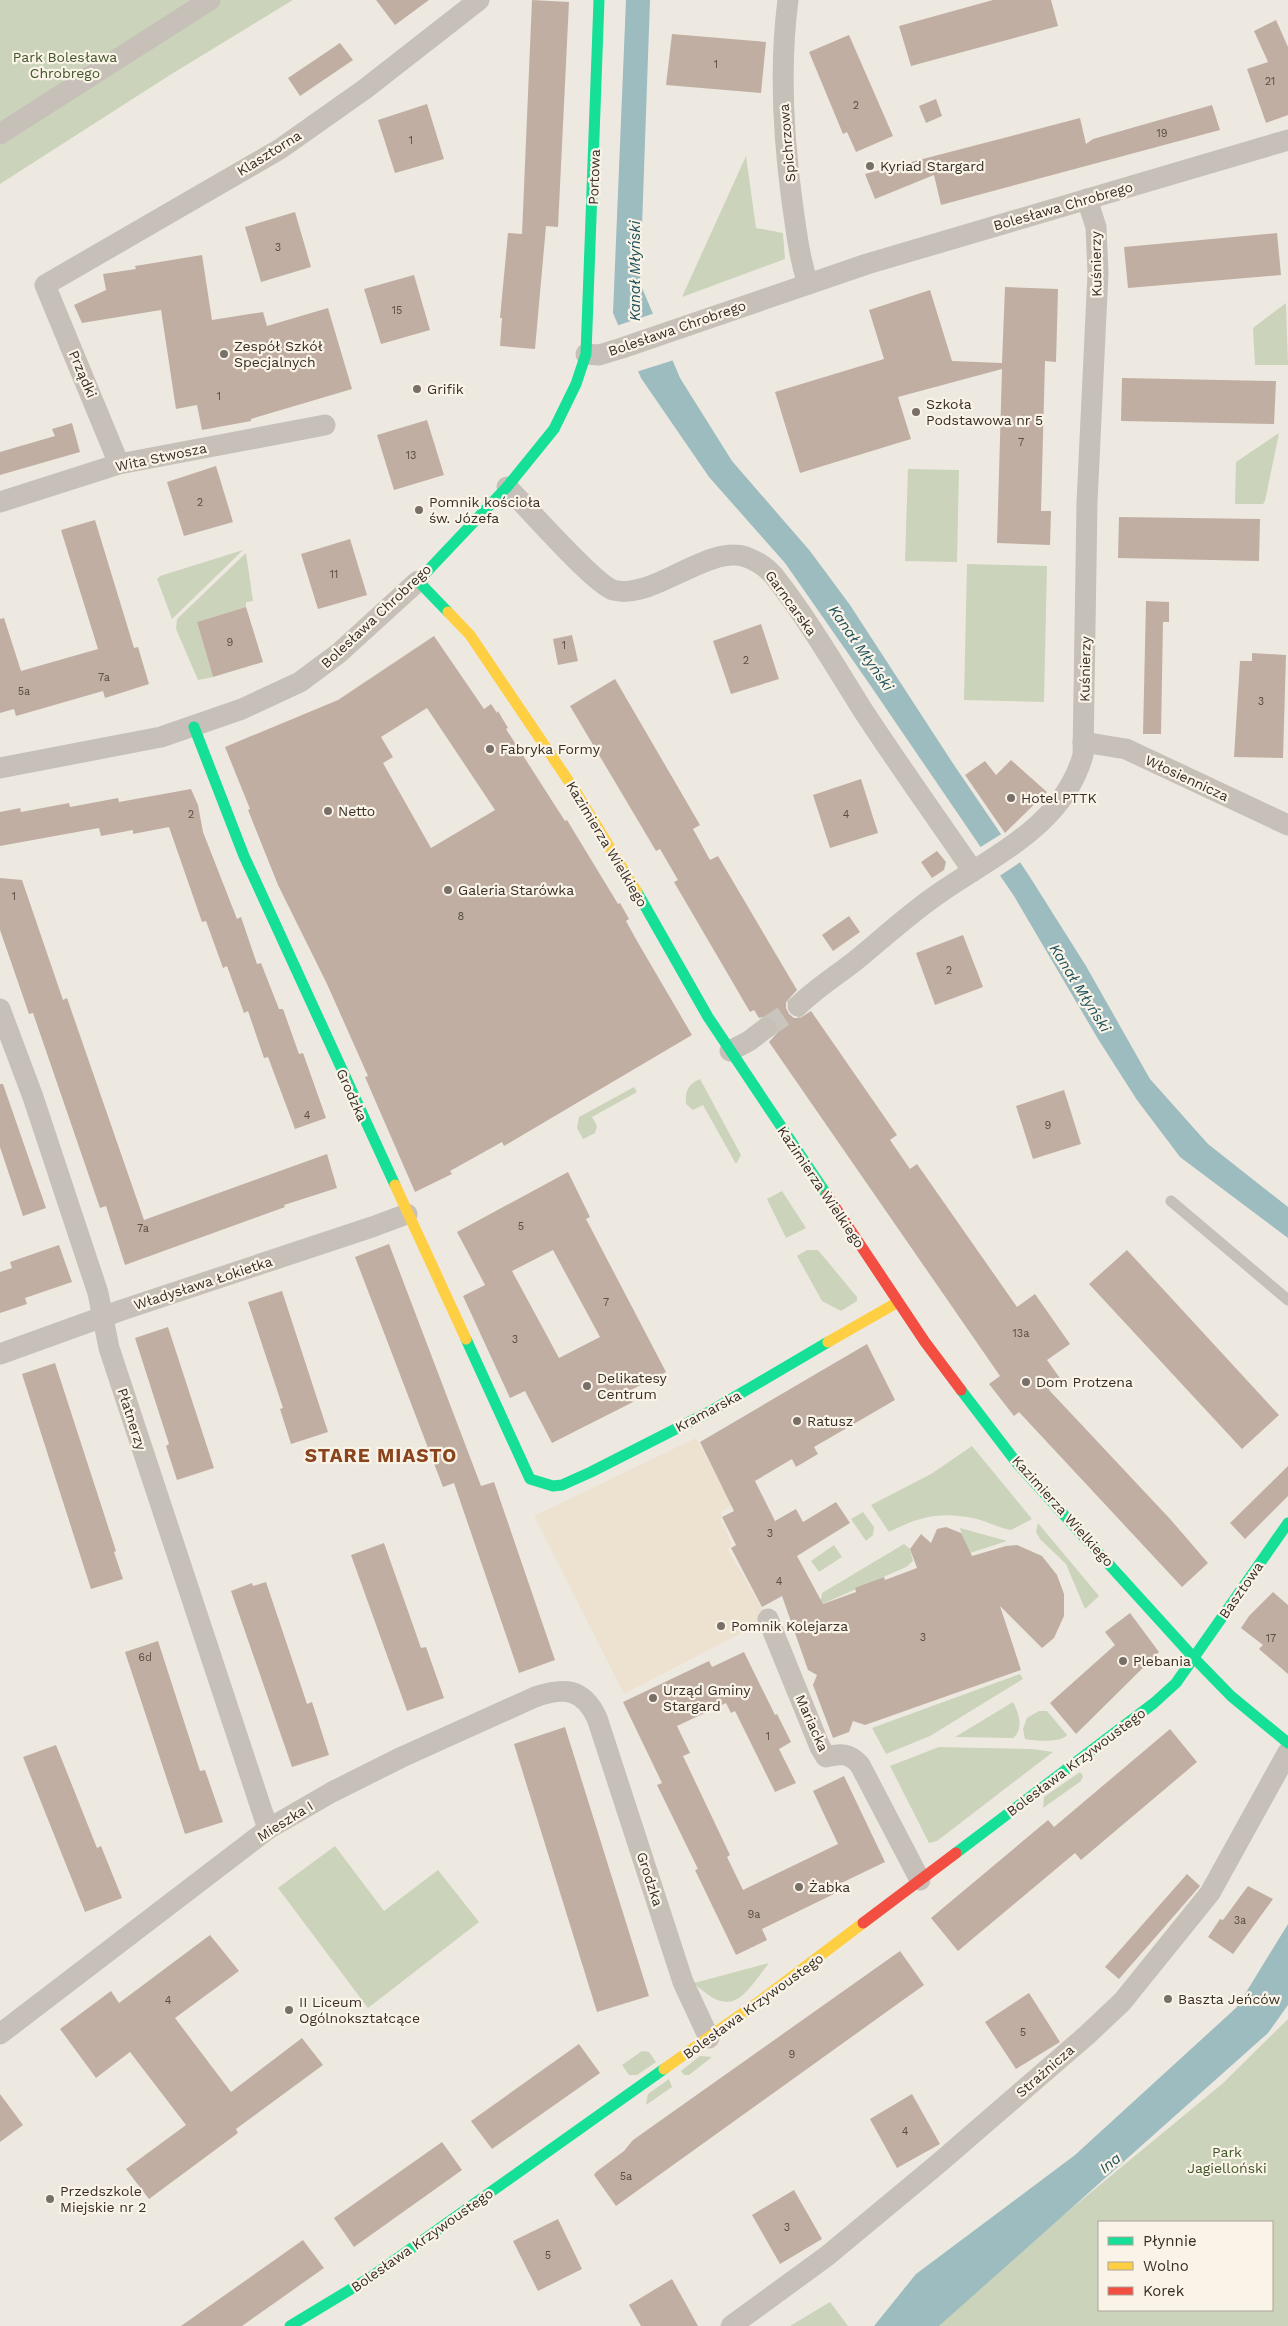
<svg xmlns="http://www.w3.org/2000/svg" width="1288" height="2326" font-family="'Work Sans',sans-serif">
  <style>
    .green { fill: #cbd4ba; fill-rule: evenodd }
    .plaza { fill: #ece2cf }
    .water { fill: #9cbcbf }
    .pier { fill: #ede9e1 }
    .building { fill: #c1aea2; fill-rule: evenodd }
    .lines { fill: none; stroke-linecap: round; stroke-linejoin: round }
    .street-tunnel { stroke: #c9c4bc; stroke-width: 21; stroke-dasharray: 21 11; stroke-linecap: butt }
    .lane { stroke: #c6c0b9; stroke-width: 11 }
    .street { stroke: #c6c0b9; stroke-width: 21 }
    .fast { stroke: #16e098; stroke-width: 11 }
    .slow { stroke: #ffcf43; stroke-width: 11 }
    .jam { stroke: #f24e42; stroke-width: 11 }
    .poi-dot { fill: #776f68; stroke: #faf3e7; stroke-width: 2 }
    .labels { text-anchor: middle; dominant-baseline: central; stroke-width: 4.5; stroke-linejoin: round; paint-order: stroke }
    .number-label { font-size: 11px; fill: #5a4e46 }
    .park-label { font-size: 14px; fill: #41562a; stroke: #faf3e7 }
    .street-label { font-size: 14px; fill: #372e27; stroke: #faf3e7 }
    .poi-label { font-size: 14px; fill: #372e27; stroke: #faf3e7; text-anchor: start }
    .water-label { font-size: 15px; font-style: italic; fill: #1b4f5a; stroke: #faf3e7 }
    .district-label { font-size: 19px; font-weight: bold; letter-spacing: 1px; fill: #89431d; stroke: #faf3e7 }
  </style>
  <rect width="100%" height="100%" fill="#ede9e1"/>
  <g class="green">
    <polygon points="0,0 293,0 170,75 0,184"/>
    <polygon points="746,156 756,228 783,233 785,259 682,297"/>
    <polygon points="1286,303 1288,365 1255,365 1253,328"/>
    <polygon points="1279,433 1265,501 1263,504 1235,504 1236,462"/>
    <polygon points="908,469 959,470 957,562 905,561"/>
    <polygon points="243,550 172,619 157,579 160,576"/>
    <polygon points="246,553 253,601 246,602 246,607 197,622 213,677 198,680 176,629 177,619"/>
    <polygon points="967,564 1047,566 1044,702 964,700"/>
    <path d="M 700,1079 L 741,1155 L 736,1164 L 703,1105 L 693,1110 L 686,1104 C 685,1091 688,1084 700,1079 Z"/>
    <polygon points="634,1087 637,1092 592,1117 597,1126 595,1133 583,1139 577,1128 579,1117"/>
    <polygon points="782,1191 806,1228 786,1238 767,1199"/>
    <polygon points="807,1250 818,1250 857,1297 857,1301 841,1311 822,1301 797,1256"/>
    <path d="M 972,1446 L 1032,1519 L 1011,1530 C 999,1528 988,1522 977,1519 C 941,1511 921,1516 889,1532 L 871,1505 L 931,1474 Z"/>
    <polygon points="863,1512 874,1527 873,1535 866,1541 851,1519"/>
    <polygon points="1038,1523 1099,1596 1085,1609 1066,1564 1040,1539 1036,1532"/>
    <polygon points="960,1528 1007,1541 967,1554"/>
    <polygon points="904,1544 910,1549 913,1561 906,1567 820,1605 822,1593"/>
    <polygon points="834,1545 842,1557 819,1572 811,1561"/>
    <polygon points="1020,1674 1023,1679 930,1736 886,1754 872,1728"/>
    <path d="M 1013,1702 C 1019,1713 1024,1729 1013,1738 L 955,1737 Z"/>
    <path d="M 1039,1711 L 1047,1711 L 1067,1735 C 1062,1743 1035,1741 1025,1739 L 1023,1729 L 1027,1718 Z"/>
    <polygon points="939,1747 1032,1749 1053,1752 937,1841 929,1843 890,1766"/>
    <polygon points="1080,1772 1083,1776 1081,1781 1043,1808 1044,1797"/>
    <polygon points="335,1846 384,1911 438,1870 479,1922 368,2008 278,1888"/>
    <path d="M 769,1963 C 744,1995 733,2021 694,1983 Z"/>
    <path d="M 1288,2019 L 1288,2326 L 939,2326 L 1021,2250 L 1222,2084 ZM 1099,2222 L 1272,2222 L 1272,2310 L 1099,2310 Z"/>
    <polygon points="642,2051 649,2052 656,2062 637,2075 629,2075 622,2065"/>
    <polygon points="700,2056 712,2057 689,2075 684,2075 681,2071"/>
    <polygon points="669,2079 672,2087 646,2105 648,2094"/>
    <polygon points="830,2302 848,2326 790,2326"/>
  </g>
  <polygon class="plaza" points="696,1438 732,1505 722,1511 721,1520 732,1544 728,1550 768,1619 624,1694 534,1516"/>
  <g class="water">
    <polygon points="626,0 650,0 640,283 680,378 732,461 810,551 850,605 952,762 1028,874 1086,966 1150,1079 1208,1144 1288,1207 1288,1238 1180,1157 1137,1100 1098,1039 1014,896 868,682 785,563 709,477 641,378 613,313"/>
    <polygon points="1288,1924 1288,2005 1268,2033 939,2326 874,2326 916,2274 1075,2155 1237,2007"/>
  </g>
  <g class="pier">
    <polygon points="655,313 674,360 636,372 616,326"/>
    <polygon points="1003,833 1022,861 998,877 979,848"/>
  </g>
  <g class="building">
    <polygon points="376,0 429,0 395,25"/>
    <polygon points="532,0 569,2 558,227 546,226 535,349 500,346 502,318 500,318 508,233 522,234"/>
    <polygon points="993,0 1051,0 1058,26 911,66 899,26"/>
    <polygon points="1276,20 1288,47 1288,115 1266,123 1247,69 1268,62 1254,31"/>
    <polygon points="672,34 766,42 761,93 666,85"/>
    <polygon points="849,35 893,136 856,152 847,132 843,134 809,52"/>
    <polygon points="340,43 353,60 300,96 288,78"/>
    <polygon points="936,99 942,116 926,123 919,106"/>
    <polygon points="427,104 444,159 395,173 378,120"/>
    <polygon points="1212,105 1220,130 941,205 934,175 875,199 865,174 1080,118 1086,144 1093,139"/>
    <polygon points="295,212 311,267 261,282 245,227"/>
    <polygon points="1277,233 1281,275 1128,288 1124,247"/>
    <polygon points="202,255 212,320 263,312 267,326 328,308 352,389 251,419 251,421 202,430 197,405 176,409 161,310 82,323 74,305 106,290 103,274 136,269 135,266"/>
    <polygon points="414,275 430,330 381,344 364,289"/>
    <polygon points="1005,287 1058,289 1056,362 1045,361 1041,511 1051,511 1050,545 997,543 1002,369 898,397 911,439 800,473 775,392 884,359 869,310 930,290 952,361 1002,363"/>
    <polygon points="1122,378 1276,381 1274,424 1121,421"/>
    <polygon points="427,420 444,475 394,490 377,435"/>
    <polygon points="72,423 80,452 0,475 0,452 55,436 52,429"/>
    <polygon points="216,466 233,522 184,536 167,482"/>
    <polygon points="1119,517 1260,519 1259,561 1118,558"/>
    <polygon points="95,520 134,648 138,647 149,684 105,698 103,691 16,716 14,709 0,713 0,619 4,618 21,671 98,649 61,530"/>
    <polygon points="350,539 367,595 318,609 301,554"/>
    <polygon points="1146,601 1169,602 1169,622 1163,622 1161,734 1143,734"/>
    <polygon points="246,607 263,662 213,677 197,622"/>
    <polygon points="761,624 779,679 731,694 713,641"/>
    <polygon points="572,635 578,661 558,665 553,639"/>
    <path d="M 434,636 L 484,709 L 491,704 L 497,713 L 498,711 L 508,728 L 506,729 L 565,821 L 567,820 L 618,904 L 620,903 L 629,919 L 626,921 L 637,941 L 692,1035 L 521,1136 L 504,1146 L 502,1142 L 450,1171 L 452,1174 L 415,1192 L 365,1077 L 368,1076 L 327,984 L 278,885 L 248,810 L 250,809 L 225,747 L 338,700 ZM 427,708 L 495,810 L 431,848 L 383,763 L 393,757 L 381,737 Z"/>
    <polygon points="1252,653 1286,655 1283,758 1234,757 1240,661 1252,661"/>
    <polygon points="615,679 700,825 693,829 710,860 718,856 797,990 786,1002 786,1008 789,1014 794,1018 800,1018 811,1011 897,1135 890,1140 910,1169 917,1164 1017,1307 1035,1294 1070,1344 1047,1360 1062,1381 1049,1390 1171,1520 1208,1563 1182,1587 1019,1412 1014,1416 989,1384 1000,1376 769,1042 778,1032 776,1021 770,1016 759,1018 754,1010 750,1012 674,882 678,880 660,849 656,851 570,706"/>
    <polygon points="1011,760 1047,792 1005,833 965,775 985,761 996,775"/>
    <polygon points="861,779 878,833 830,848 813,795"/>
    <polygon points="191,789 198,805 203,832 237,919 241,917 257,964 261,963 279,1009 283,1009 299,1054 303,1053 326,1118 295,1129 268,1057 264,1058 248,1011 244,1013 227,966 223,968 206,921 202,922 169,827 133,834 133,830 101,836 99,828 0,846 0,812 20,808 21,812 69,803 70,807 118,798 119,802"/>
    <polygon points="937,851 946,862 944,870 932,878 921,862"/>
    <polygon points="0,878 22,880 63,1000 67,998 144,1220 327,1154 337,1188 284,1205 285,1207 125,1265 106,1206 100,1208 33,1013 29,1014 0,930"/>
    <polygon points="849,916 860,932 833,951 822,935"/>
    <polygon points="963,935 983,987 935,1005 916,953"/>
    <polygon points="0,1084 3,1084 46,1208 23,1216 0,1147"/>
    <polygon points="1064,1090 1081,1144 1033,1159 1016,1106"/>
    <path d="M 568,1172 L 590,1217 L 586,1219 L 666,1372 L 627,1392 L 633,1402 L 552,1443 L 525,1391 L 510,1398 L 463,1296 L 485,1285 L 457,1232 ZM 553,1250 L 600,1337 L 559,1358 L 512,1271 Z"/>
    <polygon points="389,1244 481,1486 494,1482 555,1660 519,1673 454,1483 443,1487 355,1257"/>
    <polygon points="59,1245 72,1282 25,1298 27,1304 0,1313 0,1272 12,1268 10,1262"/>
    <polygon points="1127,1250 1279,1415 1242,1449 1089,1284"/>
    <polygon points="282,1291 328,1432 291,1444 280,1409 283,1408 248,1302"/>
    <polygon points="168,1327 214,1468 177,1480 166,1446 169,1444 135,1338"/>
    <polygon points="867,1344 895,1400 814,1447 818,1454 796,1467 792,1459 755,1481 775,1521 796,1509 803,1522 836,1502 850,1523 797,1556 823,1604 856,1592 855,1588 884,1577 885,1580 917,1568 910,1549 921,1534 931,1543 937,1529 946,1527 961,1533 972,1556 1006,1546 1017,1545 1042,1556 1057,1575 1064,1594 1064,1616 1054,1638 1042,1648 1000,1606 1021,1670 865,1725 853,1721 849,1732 833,1738 813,1685 817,1675 808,1670 782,1596 762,1607 731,1548 736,1545 722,1517 734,1511 700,1442"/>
    <polygon points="55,1363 116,1551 114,1552 123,1579 91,1589 22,1374"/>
    <polygon points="1288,1466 1288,1496 1245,1539 1230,1523"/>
    <polygon points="384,1543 421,1648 426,1647 444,1698 407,1711 351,1555"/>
    <polygon points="266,1582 301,1686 307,1704 312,1702 329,1755 292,1767 231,1591 252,1583 253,1586"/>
    <polygon points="1273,1592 1288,1605 1288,1674 1259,1649 1263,1645 1241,1628 1249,1616"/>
    <polygon points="1130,1613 1159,1652 1076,1734 1050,1703 1115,1645 1105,1632"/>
    <polygon points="158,1641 200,1771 205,1770 223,1822 185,1834 125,1652"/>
    <polygon points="744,1652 775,1715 777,1714 791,1742 779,1749 796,1783 775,1792 735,1711 731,1713 726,1703 677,1726 690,1753 683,1756 730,1855 727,1857 743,1890 838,1844 813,1791 844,1776 885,1862 833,1887 836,1893 762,1929 767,1940 736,1955 695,1870 698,1869 657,1785 662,1783 623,1702 709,1661 712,1667"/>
    <polygon points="565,1727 649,1996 597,2012 514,1744"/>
    <polygon points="1170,1729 1197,1762 1081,1860 1075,1853 958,1951 931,1918 1048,1820 1054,1827"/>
    <polygon points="56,1745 97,1848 101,1846 122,1898 85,1912 23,1757"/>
    <polygon points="1187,1874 1200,1886 1119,1979 1105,1967"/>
    <polygon points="1248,1886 1273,1899 1233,1954 1208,1937 1220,1919 1223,1920"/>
    <polygon points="210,1935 239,1971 175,2018 231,2092 302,2038 323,2065 236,2129 238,2133 149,2199 126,2169 186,2125 130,2052 96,2078 60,2029 111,1991 119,2003"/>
    <polygon points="900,1951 924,1985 616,2206 594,2175 596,2172 624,2151 633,2140"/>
    <polygon points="1029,1993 1060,2042 1016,2069 985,2022"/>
    <polygon points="579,2044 600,2073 492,2149 471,2121"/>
    <polygon points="0,2094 23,2125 0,2142"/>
    <polygon points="912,2094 940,2144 897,2168 870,2119"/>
    <polygon points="442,2142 462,2170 354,2247 334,2218"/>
    <polygon points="794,2190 822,2239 780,2264 752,2215"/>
    <polygon points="558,2219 582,2269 538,2291 513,2241"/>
    <polygon points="303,2240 324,2268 242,2326 181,2326"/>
    <polygon points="672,2279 698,2326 641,2326 629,2305"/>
  </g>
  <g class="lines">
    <polyline class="street-tunnel" points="766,1028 798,1006"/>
    <polyline class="lane" points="1171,1201 1288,1300"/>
    <g class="street">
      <path d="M 788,0 C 779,68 783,134 792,201 C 796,229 799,257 808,284"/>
      <polyline points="0,134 210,0"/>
      <polyline points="586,354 599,355 622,348 867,264 1288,140"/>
      <polyline points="119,464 45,285 280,149 365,89 479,0"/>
      <path d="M 507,487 C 526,506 594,584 613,590 C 653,601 707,544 746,557 C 757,561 767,568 774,576 C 807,618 834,664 862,709 C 898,764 936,817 973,871"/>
      <polyline points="0,502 119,464 325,425"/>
      <polyline points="1083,742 1126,749 1288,825"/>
      <polyline points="0,768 161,737 242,709 300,682 339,653 418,581"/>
      <path d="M 798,1006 C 815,989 836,976 855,961 C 882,939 909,914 938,894 C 994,855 1063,826 1083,755 L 1087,502 L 1098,273 L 1096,227 L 1087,199"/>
      <polyline points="0,1009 33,1097 98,1293 109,1348 268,1829"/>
      <polyline points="730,1051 749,1041 766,1028"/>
      <polyline points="0,1354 122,1310 372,1227 407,1214"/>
      <path d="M 768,1619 L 820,1747 L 826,1757 C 840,1753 850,1753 860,1765 L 920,1880"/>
      <path d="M 0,2034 L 268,1829 L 332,1792 L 402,1757 L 535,1697 C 564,1687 583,1688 597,1718 L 683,1982 L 709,2038"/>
      <polyline points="731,2326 827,2256 939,2163 1087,2035 1122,2002 1210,1893 1288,1752"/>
    </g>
    <g class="fast">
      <polyline points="448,612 418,581 507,487 554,429 576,384 586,354 599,0"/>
      <polyline points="194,727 244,856 395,1185"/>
      <polyline points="637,892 708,1017 827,1195"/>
      <polyline points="466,1339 530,1479 553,1486 562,1485 591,1472 709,1412 828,1342"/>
      <polyline points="961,1390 1016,1462 1194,1658 1231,1696 1288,1743"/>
      <polyline points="956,1853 1154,1703 1176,1683 1288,1523"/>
      <polyline points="290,2326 371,2277 664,2069"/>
    </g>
    <g class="slow">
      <polyline points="448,612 470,635 576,792 637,892"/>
      <polyline points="395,1185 466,1339"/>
      <polyline points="828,1342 898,1302"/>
      <polyline points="664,2069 764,1998 863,1923"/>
    </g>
    <g class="jam">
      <polyline points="827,1195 925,1342 961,1390"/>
      <polyline points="863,1923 956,1853"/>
    </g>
  </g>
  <g class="poi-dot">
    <circle cx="870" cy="166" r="5"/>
    <circle cx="224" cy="354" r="5"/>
    <circle cx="417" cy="389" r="5"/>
    <circle cx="916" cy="412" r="5"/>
    <circle cx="419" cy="510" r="5"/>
    <circle cx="490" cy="749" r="5"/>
    <circle cx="1011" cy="798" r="5"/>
    <circle cx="328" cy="811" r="5"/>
    <circle cx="448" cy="890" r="5"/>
    <circle cx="1026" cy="1382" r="5"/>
    <circle cx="587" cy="1386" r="5"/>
    <circle cx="797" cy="1421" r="5"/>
    <circle cx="721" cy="1626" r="5"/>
    <circle cx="1123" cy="1661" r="5"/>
    <circle cx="653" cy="1698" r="5"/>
    <circle cx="799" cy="1887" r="5"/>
    <circle cx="1168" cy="1999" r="5"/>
    <circle cx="289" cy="2010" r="5"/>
    <circle cx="50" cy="2199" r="5"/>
  </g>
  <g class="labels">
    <g class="number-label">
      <text x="716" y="64">1</text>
      <text x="1270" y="81">21</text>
      <text x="856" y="105">2</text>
      <text x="1162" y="133">19</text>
      <text x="411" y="140">1</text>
      <text x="278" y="247">3</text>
      <text x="397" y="310">15</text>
      <text x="219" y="396">1</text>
      <text x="1021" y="442">7</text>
      <text x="411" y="455">13</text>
      <text x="200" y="502">2</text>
      <text x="334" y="574">11</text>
      <text x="230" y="642">9</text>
      <text x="564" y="645">1</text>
      <text x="746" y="660">2</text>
      <text x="104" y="677">7a</text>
      <text x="24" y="691">5a</text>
      <text x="1261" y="701">3</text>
      <text x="191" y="814">2</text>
      <text x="846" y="814">4</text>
      <text x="14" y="896">1</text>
      <text x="461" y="916">8</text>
      <text x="949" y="970">2</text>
      <text x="307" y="1115">4</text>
      <text x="1048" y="1125">9</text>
      <text x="521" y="1226">5</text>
      <text x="143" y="1228">7a</text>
      <text x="606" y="1302">7</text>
      <text x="1021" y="1333">13a</text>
      <text x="515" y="1339">3</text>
      <text x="770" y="1533">3</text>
      <text x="779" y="1581">4</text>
      <text x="923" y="1637">3</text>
      <text x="1271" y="1638">17</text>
      <text x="145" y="1657">6d</text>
      <text x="768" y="1736">1</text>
      <text x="754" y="1914">9a</text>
      <text x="1240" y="1920">3a</text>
      <text x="168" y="2000">4</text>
      <text x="1023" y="2032">5</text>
      <text x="792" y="2054">9</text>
      <text x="905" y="2131">4</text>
      <text x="626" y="2176">5a</text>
      <text x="787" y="2227">3</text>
      <text x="548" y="2255">5</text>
    </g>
    <g class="park-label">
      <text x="65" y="57">Park Bolesława<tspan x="65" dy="16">Chrobrego</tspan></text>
      <text x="1227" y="2152">Park<tspan x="1227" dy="16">Jagielloński</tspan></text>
    </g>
    <g class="street-label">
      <text transform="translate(787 143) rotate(-95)">Spichrzowa</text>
      <text transform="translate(269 153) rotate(-32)">Klasztorna</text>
      <text transform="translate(594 177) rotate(-88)">Portowa</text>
      <text transform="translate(1063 206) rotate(-16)">Bolesława Chrobrego</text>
      <text transform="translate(1096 264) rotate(-91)">Kuśnierzy</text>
      <text transform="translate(677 328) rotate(-19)">Bolesława Chrobrego</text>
      <text transform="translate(83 374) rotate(67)">Prządki</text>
      <text transform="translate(161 457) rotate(-12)">Wita Stwosza</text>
      <text transform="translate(791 603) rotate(54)">Garncarska</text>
      <text transform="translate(376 616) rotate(-43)">Bolesława Chrobrego</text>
      <text transform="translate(1085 669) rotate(-89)">Kuśnierzy</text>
      <text transform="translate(1187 778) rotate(25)">Włosiennicza</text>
      <text transform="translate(607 844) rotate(59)">Kazimierza Wielkiego</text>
      <text transform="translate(352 1095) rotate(66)">Grodzka</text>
      <text transform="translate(821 1187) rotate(56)">Kazimierza Wielkiego</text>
      <text transform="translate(203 1283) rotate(-18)">Władysława Łokietka</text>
      <text transform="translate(708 1411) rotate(-28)">Kramarska</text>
      <text transform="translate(132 1419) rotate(72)">Płatnerzy</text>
      <text transform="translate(1063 1511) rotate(48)">Kazimierza Wielkiego</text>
      <text transform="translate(1241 1590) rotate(-55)">Basztowa</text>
      <text transform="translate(812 1723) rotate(66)">Mariacka</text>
      <text transform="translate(1076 1762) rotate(-37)">Bolesława Krzywoustego</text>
      <text transform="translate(285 1821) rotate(-32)">Mieszka I</text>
      <text transform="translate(650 1879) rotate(72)">Grodzka</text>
      <text transform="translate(753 2006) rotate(-36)">Bolesława Krzywoustego</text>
      <text transform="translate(1045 2071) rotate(-41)">Strażnicza</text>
      <text transform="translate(422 2240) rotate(-35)">Bolesława Krzywoustego</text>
    </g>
    <g class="poi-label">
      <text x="880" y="166">Kyriad Stargard</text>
      <text x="234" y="346">Zespół Szkół<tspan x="234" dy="16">Specjalnych</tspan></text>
      <text x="427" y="389">Grifik</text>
      <text x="926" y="404">Szkoła<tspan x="926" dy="16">Podstawowa nr 5</tspan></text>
      <text x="429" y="502">Pomnik kościoła<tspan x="429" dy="16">św. Józefa</tspan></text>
      <text x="500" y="749">Fabryka Formy</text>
      <text x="1021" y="798">Hotel PTTK</text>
      <text x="338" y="811">Netto</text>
      <text x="458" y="890">Galeria Starówka</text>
      <text x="597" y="1378">Delikatesy<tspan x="597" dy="16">Centrum</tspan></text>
      <text x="1036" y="1382">Dom Protzena</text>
      <text x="807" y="1421">Ratusz</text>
      <text x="731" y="1626">Pomnik Kolejarza</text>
      <text x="1133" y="1661">Plebania</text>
      <text x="663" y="1690">Urząd Gminy<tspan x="663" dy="16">Stargard</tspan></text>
      <text x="809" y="1887">Żabka</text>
      <text x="1178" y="1999">Baszta Jeńców</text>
      <text x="299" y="2002">II Liceum<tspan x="299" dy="16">Ogólnokształcące</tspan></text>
      <text x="60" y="2191">Przedszkole<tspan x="60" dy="16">Miejskie nr 2</tspan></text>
    </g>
    <g class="water-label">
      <text transform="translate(635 271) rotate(-90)">Kanał Młyński</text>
      <text transform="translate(861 648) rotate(55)">Kanał Młyński</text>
      <text transform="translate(1080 988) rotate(58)">Kanał Młyński</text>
      <text transform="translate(1110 2163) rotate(-39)">Ina</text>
    </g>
    <g class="district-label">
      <text x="381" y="1455">STARE MIASTO</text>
    </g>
  </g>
  <rect x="1098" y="2221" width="175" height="90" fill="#faf3e7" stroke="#aca49a"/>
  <rect x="1108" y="2237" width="25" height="8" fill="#16e098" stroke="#aca49a"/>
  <text x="1143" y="2246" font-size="15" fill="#372e27">Płynnie</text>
  <rect x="1108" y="2262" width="25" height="8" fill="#ffcf43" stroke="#aca49a"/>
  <text x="1143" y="2271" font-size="15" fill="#372e27">Wolno</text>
  <rect x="1108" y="2287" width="25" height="8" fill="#f24e42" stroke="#aca49a"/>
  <text x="1143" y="2296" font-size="15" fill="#372e27">Korek</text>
</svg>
